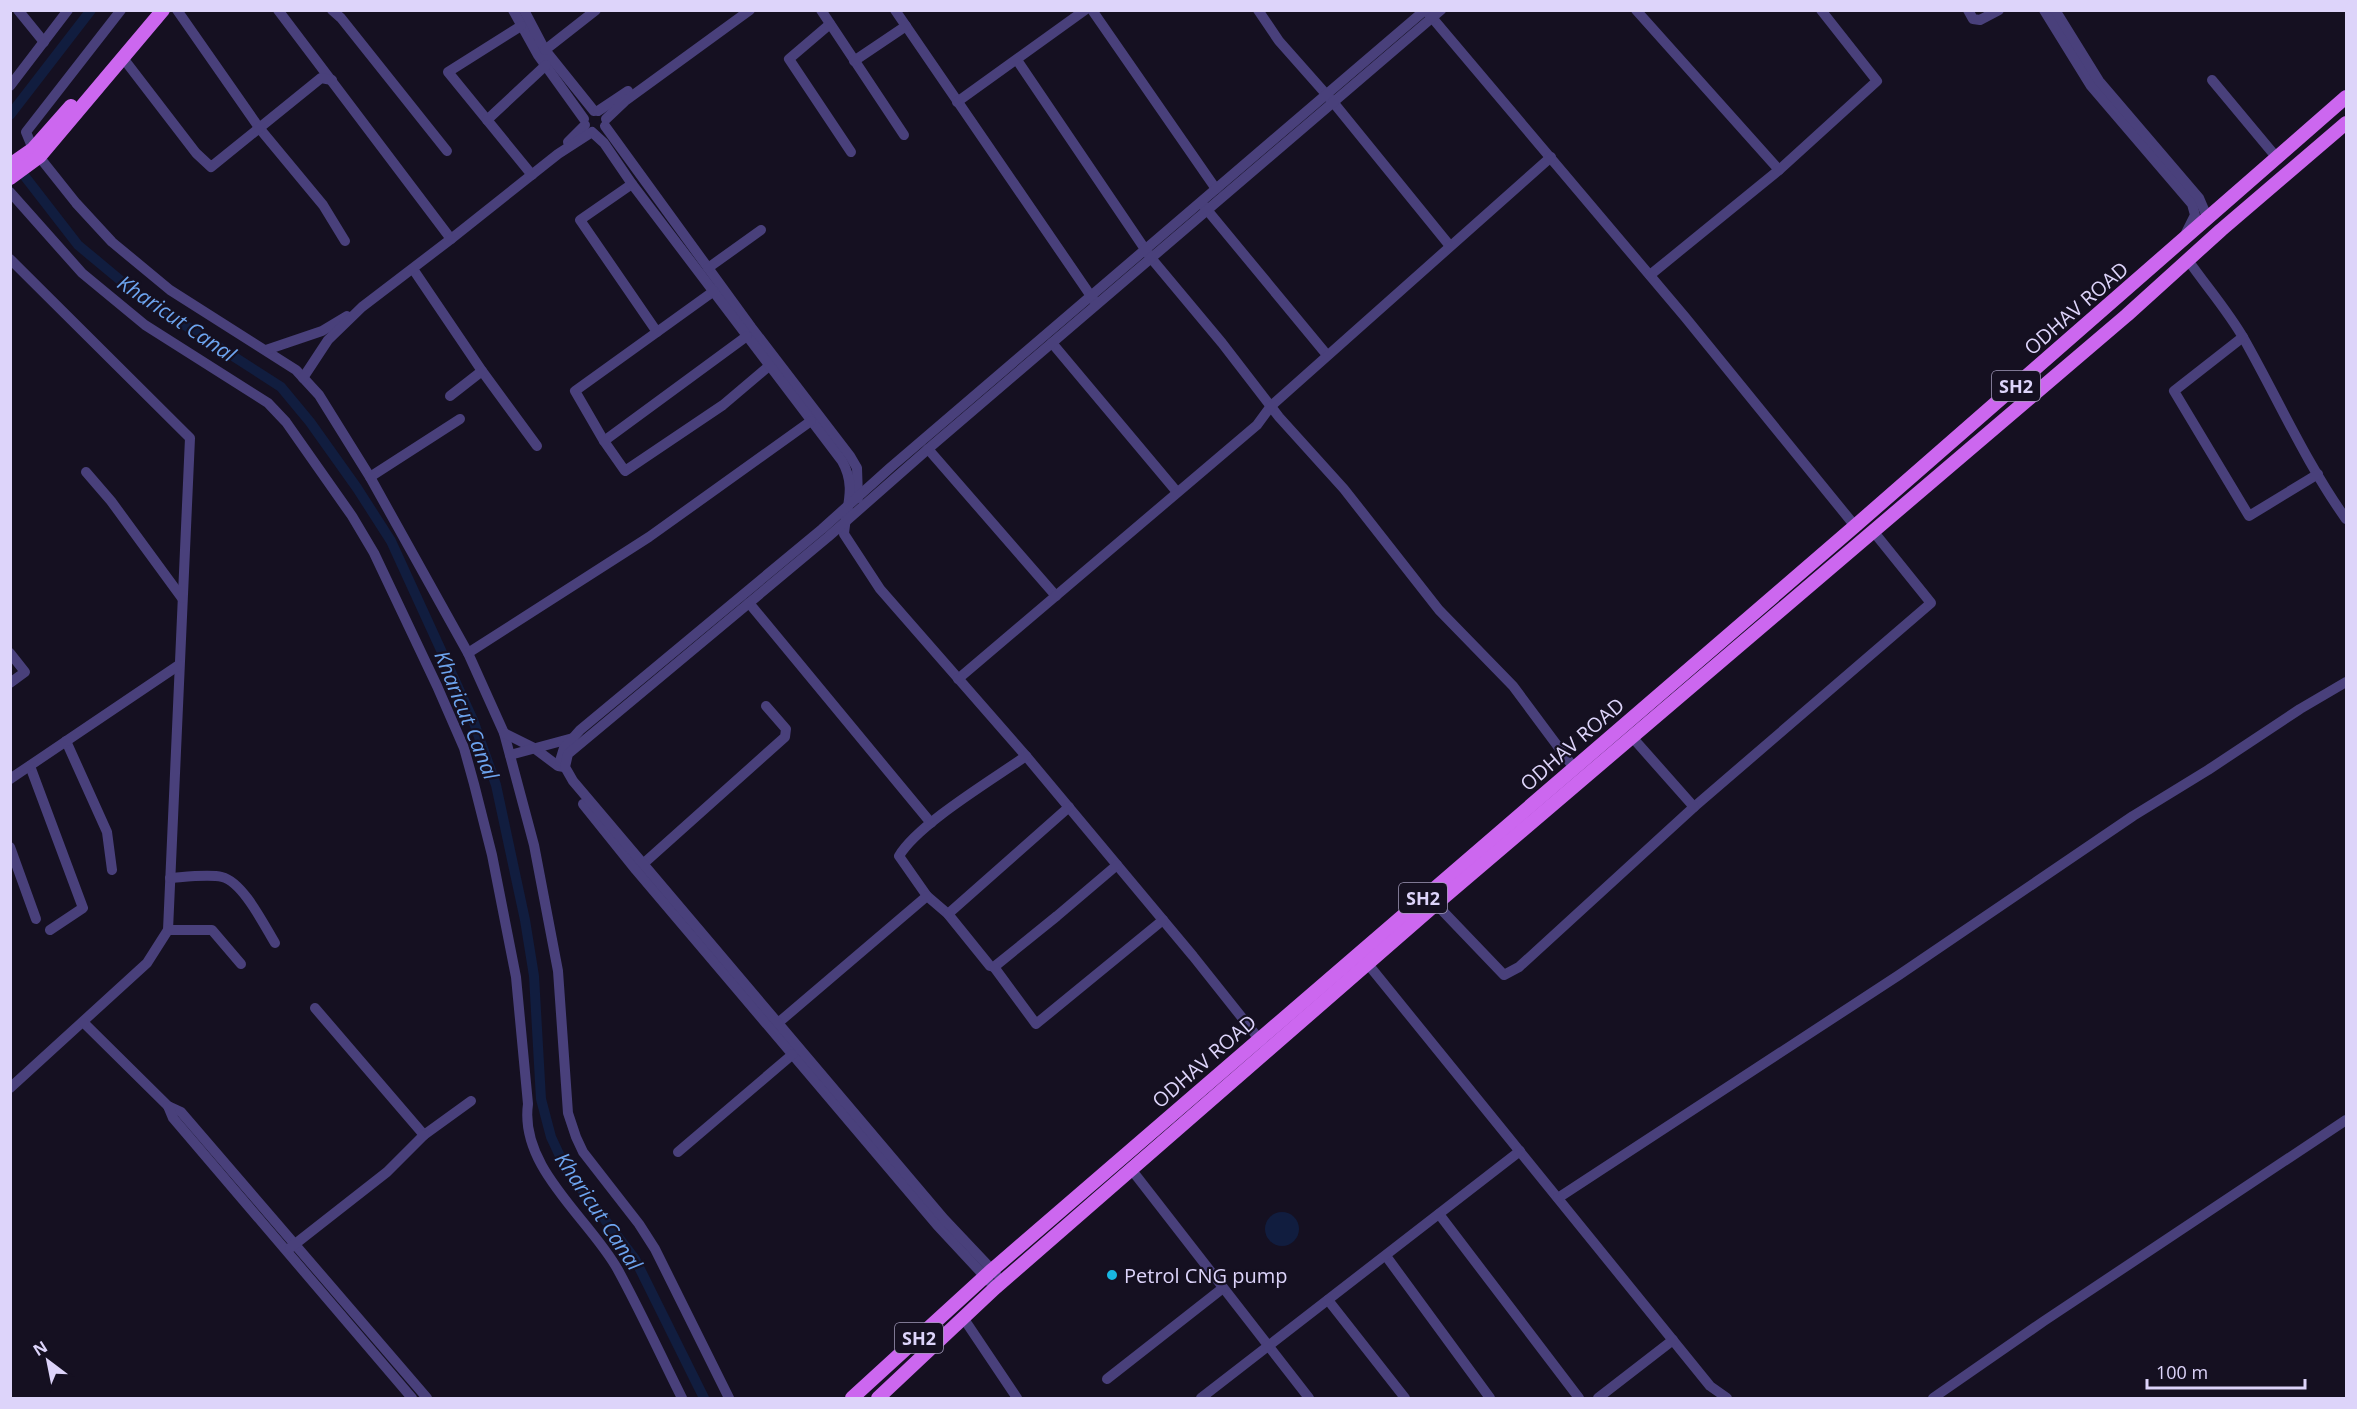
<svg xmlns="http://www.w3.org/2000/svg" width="2357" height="1409" font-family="'Open Sans',sans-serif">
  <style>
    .water { fill: #111d3f }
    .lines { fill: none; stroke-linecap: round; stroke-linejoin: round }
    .canal { stroke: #111d3f; stroke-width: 10 }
    .minor { stroke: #49407b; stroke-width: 10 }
    .major { stroke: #cc67ef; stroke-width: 14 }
    .poi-dot { fill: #18b7e2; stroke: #151021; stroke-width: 2 }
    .labels { text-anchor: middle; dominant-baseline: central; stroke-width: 4.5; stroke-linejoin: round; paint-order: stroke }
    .shield { fill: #151021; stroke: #a199b9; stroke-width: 1.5 }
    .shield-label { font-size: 18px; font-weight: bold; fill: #ddd4fa }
    .street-label { font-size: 20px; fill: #ddd4fa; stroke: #151021 }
    .poi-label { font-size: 20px; fill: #ddd4fa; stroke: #151021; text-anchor: start }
    .water-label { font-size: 21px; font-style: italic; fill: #6da4ef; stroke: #151021 }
  </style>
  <rect width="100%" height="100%" fill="#151021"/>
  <circle class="water" cx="1282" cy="1229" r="17"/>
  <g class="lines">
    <g class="canal">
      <polyline points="10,115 91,10"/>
      <polyline points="16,165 78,245 138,295 281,387 310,422 357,488 391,541 473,720 496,785 525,920 534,976 541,1099 551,1137 566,1169 635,1259 704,1398"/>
    </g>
    <g class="minor">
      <polyline points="18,10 44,42"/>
      <polyline points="121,10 26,132 33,149 76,203 112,242 170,290 296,370 319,395 370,477 468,653 504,733 534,845 558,971 568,1113 576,1137 583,1152 639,1224 655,1249 729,1398"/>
      <polyline points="177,10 260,129 323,205 345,241"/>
      <polyline points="278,10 451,239"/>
      <polyline points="332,10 341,18 447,151"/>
      <polyline points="513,10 538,55 584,119"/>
      <polyline points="524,10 545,50 594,111"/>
      <polyline points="821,10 904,135"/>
      <polyline points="895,10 1095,302"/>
      <polyline points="1092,10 1216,189"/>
      <polyline points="1258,10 1279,41 1333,102 1450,246"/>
      <polyline points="1636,10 1779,170"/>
      <polyline points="1968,10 1973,19 1980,20 1999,10"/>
      <polyline points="2044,10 2091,86 2192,204 2195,215 2186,233"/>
      <polyline points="2055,10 2099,81 2199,198 2208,219"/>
      <polyline points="1429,14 1685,317 1855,526"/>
      <polyline points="830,24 789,59 851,152"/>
      <polyline points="521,26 448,72 532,175"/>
      <polyline points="545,50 596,10"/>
      <polyline points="123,58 196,153 211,167 321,78 332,80"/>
      <polyline points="1017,60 1151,258 1222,343 1279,417 1344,489 1439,610 1513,686 1574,768"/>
      <polyline points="854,61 906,26"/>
      <polyline points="2212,80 2277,158"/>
      <polyline points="10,86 68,10"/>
      <polyline points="957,102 1085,10"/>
      <polyline points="598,111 628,91"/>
      <polyline points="606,119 625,101 750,10"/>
      <polyline points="487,120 546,65"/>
      <polyline points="605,126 751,327 850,456 857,468 858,498"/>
      <polyline points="568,142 585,125"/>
      <polyline points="632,184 580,220 657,332"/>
      <path d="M 10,192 L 82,273 L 145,325 L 268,403 L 286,422 L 352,516 L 374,553 L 437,686 L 464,748 L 474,784 L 492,855 L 516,977 L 528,1104 C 519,1168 590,1219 618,1270 C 641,1312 661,1356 682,1398"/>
      <polyline points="1203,205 1327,355"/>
      <polyline points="10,259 190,438 168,930 147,963 10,1088"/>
      <path d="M 2188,260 C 2206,286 2228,311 2244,339 C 2278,399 2306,463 2346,519"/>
      <polyline points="708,268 761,230"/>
      <polyline points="413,269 482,371 537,446"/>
      <polyline points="1650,275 1779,170 1877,81 1821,10"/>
      <polyline points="714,291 575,391 604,441 625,471 723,405 769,366"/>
      <polyline points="2243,337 2174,391 2249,516 2318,474"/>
      <polyline points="1052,343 1177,492"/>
      <polyline points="266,350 322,331 347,316"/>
      <path d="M 303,378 L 328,340 L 362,307 L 451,239 L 558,154 L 592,132 L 604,143 L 632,184 L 842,461 C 857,487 846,507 844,534 L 880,589 L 1026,756 L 1193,956 L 1263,1044"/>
      <polyline points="450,396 482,371"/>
      <polyline points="604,441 747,336"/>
      <polyline points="928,449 1056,596"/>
      <polyline points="86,472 111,501 182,598"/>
      <polyline points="370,477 460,419"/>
      <polyline points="749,603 931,823"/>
      <polyline points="10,653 25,672 10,683"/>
      <polyline points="468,653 649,537 811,421"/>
      <polyline points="958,679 1257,425 1271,406 1551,157"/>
      <polyline points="504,733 534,748 558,766 564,767"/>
      <polyline points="66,741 107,832 112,870"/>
      <polyline points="510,755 573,738"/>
      <path d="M 1026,756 C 992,780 918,824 899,856 L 927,896 L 948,914 L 990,966 L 994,967 L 1057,916 L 1117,865"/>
      <polyline points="560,761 564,748 580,730 822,529 891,467 1425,10"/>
      <polyline points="30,766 83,908 50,930"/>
      <polyline points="10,779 179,665"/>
      <polyline points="583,804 636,870 937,1225 989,1281"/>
      <polyline points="1694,807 1931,603 1873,531"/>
      <polyline points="10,847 36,919"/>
      <polyline points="643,864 785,737 786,729 766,706"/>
      <path d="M 170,878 C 185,877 209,874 222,877 C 243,882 264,925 275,943"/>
      <polyline points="1436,904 1504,975 1519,967 1694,807 1632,737"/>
      <polyline points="948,914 1069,807"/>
      <polyline points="168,930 212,930 241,964"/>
      <polyline points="1363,958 1710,1386 1727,1398"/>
      <polyline points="994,967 1036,1024 1163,920"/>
      <polyline points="315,1008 424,1135 471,1101"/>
      <polyline points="84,1023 168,1106 181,1112 427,1398"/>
      <polyline points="778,1023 927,896"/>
      <polyline points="168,1106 173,1118 412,1398"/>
      <polyline points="678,1152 793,1054"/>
      <polyline points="1131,1169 1309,1398"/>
      <polyline points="1558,1198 1899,975 2133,816 2208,770 2300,709 2346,682"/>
      <polyline points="1439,1214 1579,1398"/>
      <polyline points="290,1248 387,1172 424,1135"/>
      <polyline points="1386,1256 1490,1398"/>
      <polyline points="996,1274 944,1219 573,781 565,767 568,754 828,537 928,449 1441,10"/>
      <polyline points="1328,1300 1405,1398"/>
      <polyline points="964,1319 1017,1398"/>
      <polyline points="1107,1379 1223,1288"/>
      <polyline points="1201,1398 1520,1151"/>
      <polyline points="1598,1398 1673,1340"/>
      <polyline points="1933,1398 2044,1321 2346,1120"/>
    </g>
    <g class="major">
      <polyline points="10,165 33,149 71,106"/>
      <polyline points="10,178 40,156 163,10"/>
      <polyline points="852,1398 992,1270 1855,526 2346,97"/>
      <polyline points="878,1398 995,1288 1436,904 2127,315 2221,230 2346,123"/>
    </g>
  </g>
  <circle class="poi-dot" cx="1112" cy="1275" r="6"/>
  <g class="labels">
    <g class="shield">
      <rect x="1992" y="371" width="48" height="30" rx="4.5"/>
      <rect x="1399" y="883" width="48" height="30" rx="4.5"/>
      <rect x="895" y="1323" width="48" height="30" rx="4.5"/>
    </g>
    <g class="shield-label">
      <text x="2016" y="386">SH2</text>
      <text x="1423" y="898">SH2</text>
      <text x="919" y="1338">SH2</text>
    </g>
    <g class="street-label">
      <text transform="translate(2076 308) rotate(-41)">ODHAV ROAD</text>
      <text transform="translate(1572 744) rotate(-41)">ODHAV ROAD</text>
      <text transform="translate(1204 1061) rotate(-41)">ODHAV ROAD</text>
    </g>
    <g class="poi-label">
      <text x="1124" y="1275">Petrol CNG pump</text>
    </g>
    <g class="water-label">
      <text transform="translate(177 318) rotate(34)">Kharicut Canal</text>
      <text transform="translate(467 715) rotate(68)">Kharicut Canal</text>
      <text transform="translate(599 1211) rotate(56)">Kharicut Canal</text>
    </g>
  </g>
  <rect width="2357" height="1409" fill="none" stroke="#ddd4fa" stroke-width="24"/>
  <g transform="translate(48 1361) rotate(328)" stroke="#151021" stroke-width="4.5" paint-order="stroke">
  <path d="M0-4.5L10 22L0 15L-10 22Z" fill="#ddd4fa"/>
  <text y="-9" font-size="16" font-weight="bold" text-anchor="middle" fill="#ddd4fa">N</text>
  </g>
  <path d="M2147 1379v9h158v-9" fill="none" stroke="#ddd4fa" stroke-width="3"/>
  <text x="2156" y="1379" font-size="18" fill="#ddd4fa" stroke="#151021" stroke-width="4.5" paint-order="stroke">100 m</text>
</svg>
